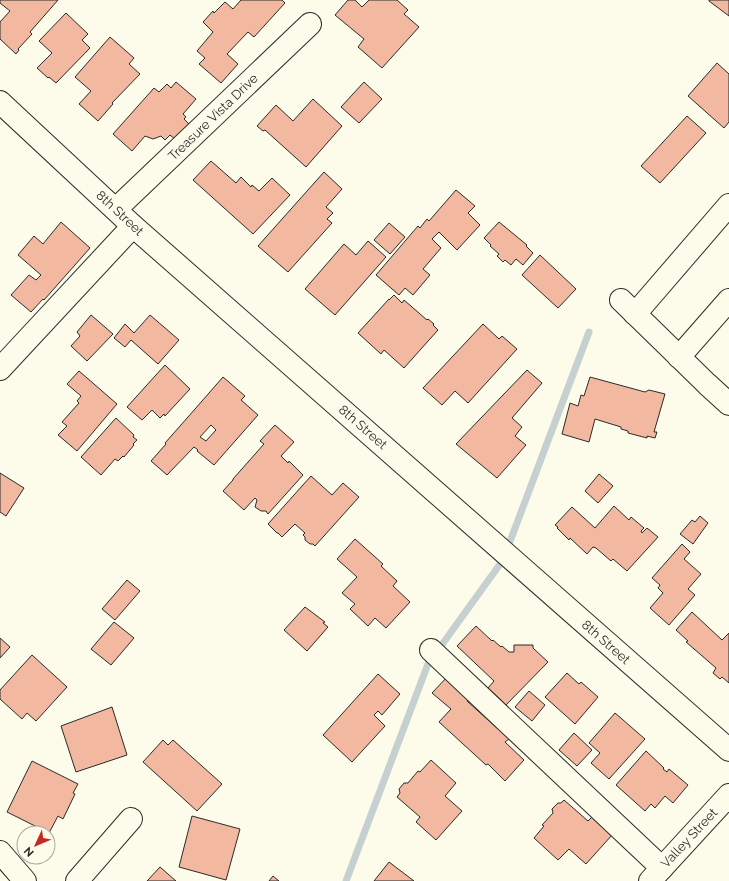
<svg xmlns="http://www.w3.org/2000/svg" width="729" height="881" font-family="Raleway,sans-serif">
  <style>
    .lines { fill: none; stroke-linecap: round; stroke-linejoin: round }
    .stream { stroke: #c7d0d0; stroke-width: 7 }
    .building { fill: #f2b8a0; stroke: #2b2b2b; fill-rule: evenodd }
    .minor-casing { stroke: #2b2b2b; stroke-width: 24 }
    .minor { stroke: #fdfbea; stroke-width: 22 }
    .labels { text-anchor: middle; dominant-baseline: central; stroke-width: 3; stroke-linejoin: round; paint-order: stroke }
    .street-label { font-size: 13px; fill: #2b2b2b; stroke: #fdfbea }
  </style>
  <rect width="100%" height="100%" fill="#fdfbea"/>
  <g class="lines">
    <polyline class="stream" points="346,881 428,664 503,560 589,332"/>
  </g>
  <g class="building">
    <polygon points="0,0 58,0 30,32 32,34 18,49 19,50 16,54 0,39 0,22 10,11 0,3"/>
    <polygon points="241,0 282,0 285,3 254,37 248,32 227,54 238,64 221,83 199,64 205,58 197,51 213,32 203,22 213,11 214,13 225,2 233,9"/>
    <polygon points="348,0 355,0 362,7 369,0 397,0 408,10 404,14 419,27 382,68 358,47 364,39 335,15"/>
    <polygon points="709,0 729,0 729,16 709,1"/>
    <polygon points="66,13 88,34 82,40 90,48 56,83 49,77 48,78 37,68 52,53 39,41"/>
    <polygon points="110,37 134,58 129,64 140,74 112,103 113,104 98,121 79,104 91,91 75,77"/>
    <polygon points="717,63 729,74 729,122 724,128 688,96"/>
    <polygon points="176,82 196,99 183,114 186,117 184,119 190,125 176,140 170,135 165,140 161,136 153,139 145,136 132,151 113,134 154,88 159,92 167,84 171,88"/>
    <polygon points="364,82 382,99 359,123 341,107"/>
    <polygon points="313,99 342,126 306,167 265,130 263,131 257,126 276,105 293,121"/>
    <polygon points="687,116 706,133 660,183 641,166"/>
    <polygon points="211,161 236,183 241,177 251,187 252,185 259,191 272,178 290,195 253,234 193,180"/>
    <polygon points="324,172 342,189 326,207 333,213 327,219 332,223 288,272 258,246"/>
    <polygon points="456,190 475,206 468,213 480,225 457,250 439,232 432,239 441,248 423,269 430,275 413,295 405,288 399,295 376,275 418,226 420,228 427,219 429,221"/>
    <polygon points="61,222 90,248 44,300 43,299 31,312 11,295 29,275 36,280 41,275 18,255 34,236 43,244"/>
    <polygon points="499,222 527,245 526,246 533,253 523,265 516,259 511,265 505,260 503,262 497,256 499,254 490,246 491,245 484,238"/>
    <polygon points="389,223 405,237 390,254 374,240"/>
    <polygon points="368,241 386,257 335,315 305,289 344,244 356,255"/>
    <polygon points="540,255 576,289 558,308 522,275"/>
    <polygon points="394,295 402,303 404,300 427,320 428,319 434,324 433,325 438,330 404,368 384,350 381,354 358,333 389,299 389,300"/>
    <polygon points="91,315 113,334 87,361 71,346 80,336 77,332"/>
    <polygon points="150,315 179,340 158,364 131,340 125,347 114,338 125,324 134,333"/>
    <polygon points="483,324 499,339 502,336 517,349 468,403 455,391 442,405 423,388"/>
    <polygon points="165,365 190,389 165,416 164,414 160,418 152,410 142,420 127,407"/>
    <polygon points="527,370 542,383 512,418 522,427 515,436 526,445 497,478 456,444"/>
    <polygon points="79,371 117,404 77,451 58,435 67,426 62,422 79,403 77,401 81,396 67,384"/>
    <path d="M 223,377 L 245,396 L 241,400 L 258,415 L 214,465 L 197,451 L 198,450 L 194,447 L 167,475 L 151,461 L 166,444 L 165,443 L 188,417 ZM 211,425 L 216,430 L 206,441 L 200,437 Z"/>
    <polygon points="590,377 645,392 649,390 665,394 654,432 657,432 655,438 647,436 647,438 628,433 628,431 621,429 621,427 595,419 589,442 562,434 570,403 578,406 581,395 584,396"/>
    <polygon points="116,418 134,435 133,437 137,440 133,444 134,445 124,457 123,456 118,461 115,459 101,475 81,457"/>
    <polygon points="275,425 294,442 281,456 288,463 289,461 303,475 268,514 266,511 261,511 255,507 257,500 255,498 244,510 223,491 233,480 233,479 264,444 260,441"/>
    <polygon points="0,473 24,488 6,516 0,512"/>
    <polygon points="599,474 613,486 598,503 585,491"/>
    <polygon points="311,476 332,495 343,483 359,497 315,546 313,544 310,544 305,540 305,537 303,535 305,533 295,524 282,537 278,533 277,533 268,524"/>
    <polygon points="614,506 629,520 631,517 644,528 641,531 642,533 647,528 658,537 627,571 613,559 611,561 596,548 593,547 587,554 570,538 569,540 557,528 558,527 555,525 572,507 595,528"/>
    <polygon points="700,516 708,523 693,544 680,534 692,520 695,522"/>
    <polygon points="355,539 383,564 381,566 397,581 393,586 410,602 386,628 375,618 368,626 350,609 355,604 342,593 357,577 337,559"/>
    <polygon points="682,544 690,552 684,559 701,574 688,589 695,595 669,625 650,608 663,593 658,588 660,585 652,578"/>
    <polygon points="127,580 140,591 115,620 102,609"/>
    <polygon points="305,607 325,622 323,623 328,627 307,651 284,630"/>
    <polygon points="692,612 722,640 729,633 729,683 722,677 720,679 713,673 716,668 686,642 688,641 676,630"/>
    <polygon points="114,622 134,638 111,665 91,649"/>
    <polygon points="476,626 492,641 493,640 501,647 502,646 509,652 514,652 514,645 533,645 533,648 548,662 506,705 488,688 494,681 457,646"/>
    <polygon points="0,638 10,647 0,658"/>
    <polygon points="32,655 67,687 36,721 27,713 22,719 0,699 0,690"/>
    <polygon points="567,673 579,684 581,682 598,697 575,724 545,697"/>
    <polygon points="378,674 400,694 382,715 378,711 374,715 385,726 352,762 323,735"/>
    <polygon points="449,675 472,696 467,701 509,739 505,742 524,760 505,781 488,764 486,765 439,722 451,709 432,693"/>
    <polygon points="529,691 545,705 532,721 515,707"/>
    <polygon points="112,707 127,755 76,772 61,726"/>
    <polygon points="615,713 645,739 609,779 591,763 600,753 589,743"/>
    <polygon points="574,733 592,750 577,766 559,750"/>
    <polygon points="163,740 168,745 173,740 222,784 197,811 143,762"/>
    <polygon points="646,751 664,768 663,769 667,772 669,769 688,785 673,803 665,796 655,808 651,804 645,811 616,785"/>
    <polygon points="431,760 456,783 445,796 462,811 436,840 416,822 420,817 397,797 400,793 399,789 404,783 408,783 418,771 420,772"/>
    <polygon points="32,761 78,784 73,793 75,794 63,819 58,816 49,833 7,812"/>
    <polygon points="564,800 588,821 592,817 612,835 586,864 569,849 558,860 534,838 544,826 542,825 553,813 552,809 558,803 561,803"/>
    <polygon points="192,816 240,829 226,880 179,867"/>
    <polygon points="389,862 414,881 374,881"/>
    <polygon points="160,867 176,881 147,881"/>
    <polygon points="273,876 279,881 269,881"/>
  </g>
  <g class="lines">
    <defs>
      <g id="minor">
        <polyline points="0,102 133,226 729,750"/>
        <polyline points="116,209 310,24"/>
        <polyline points="621,300 707,384 729,404"/>
        <polyline points="635,314 729,205"/>
        <polyline points="679,357 729,300"/>
        <polyline points="0,369 133,226"/>
        <polyline points="431,650 662,868"/>
        <polyline points="0,852 25,881"/>
        <polyline points="77,881 131,819"/>
        <polyline points="650,881 729,795"/>
      </g>
    </defs>
    <use href="#minor" class="minor-casing"/>
    <use href="#minor" class="minor"/>
  </g>
  <g class="labels">
    <g class="street-label">
      <text transform="translate(213 117) rotate(-44)">Treasure Vista Drive</text>
      <text transform="translate(120 213) rotate(43)">8th Street</text>
      <text transform="translate(363 427) rotate(41)">8th Street</text>
      <text transform="translate(606 642) rotate(41)">8th Street</text>
      <text transform="translate(689 838) rotate(-47)">Valley Street</text>
    </g>
  </g>
  <g transform="translate(36 845) rotate(226)"><circle r="19" fill="#fdfbea" stroke="#a9a89e"/>
  <path d="M0-3L7 15L0 10L-7 15Z" fill="#c62828"/>
  <text y="-6" font-size="11" font-weight="bold" text-anchor="middle" fill="#2b2b2b">N</text>
  </g>
</svg>
